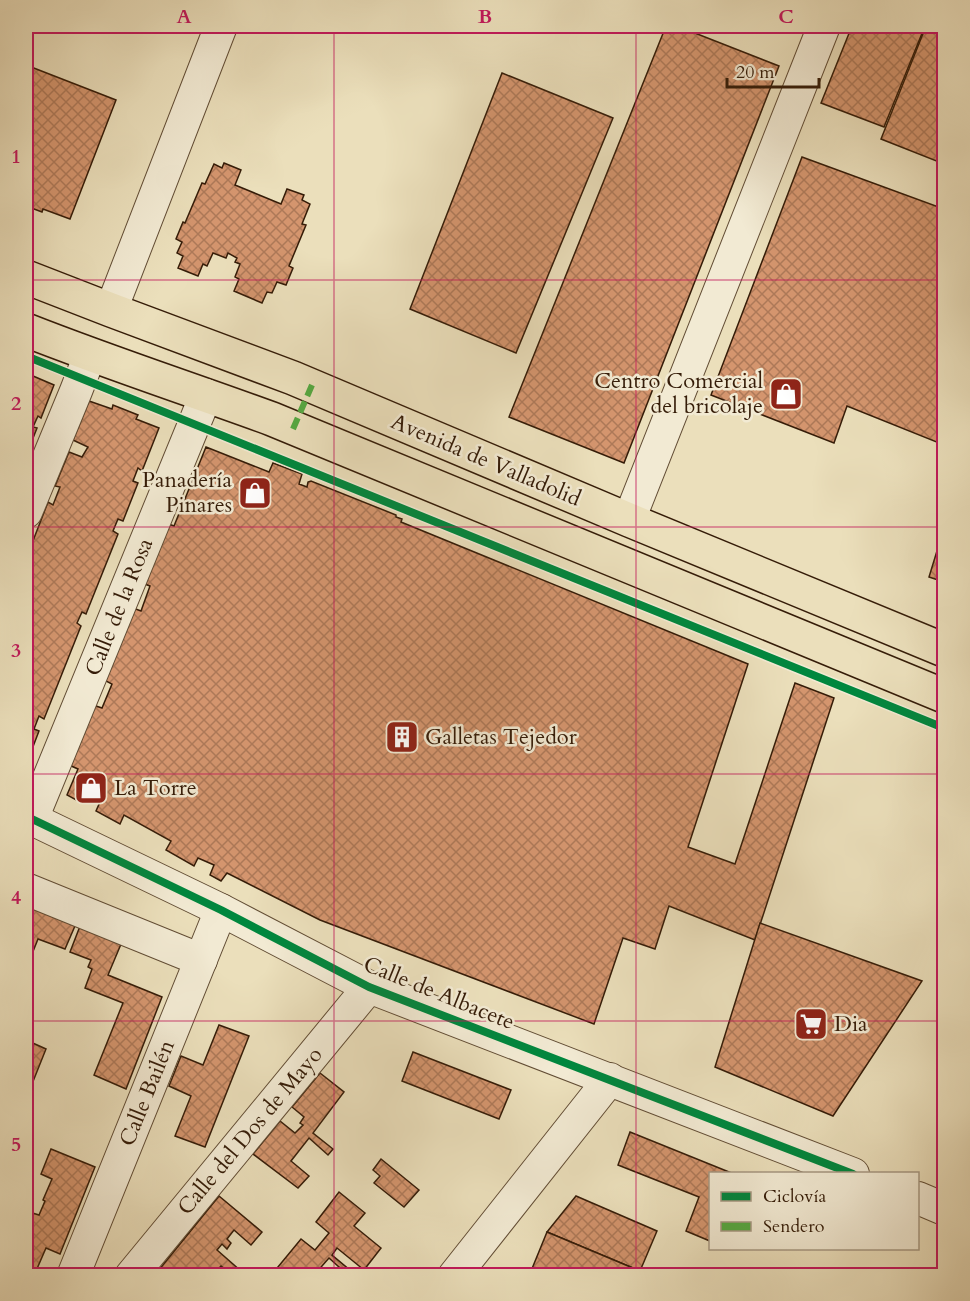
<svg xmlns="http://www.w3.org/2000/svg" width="970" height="1301" font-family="Cardo,serif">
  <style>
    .building { fill: url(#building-cross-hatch); stroke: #351c08; stroke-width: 1.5 }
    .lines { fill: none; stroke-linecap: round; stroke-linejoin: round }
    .minor-casing { stroke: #624d35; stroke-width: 34 }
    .major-casing { stroke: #351c08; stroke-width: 36 }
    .minor { stroke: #f2ead3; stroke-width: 32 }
    .major { stroke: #ebdfbb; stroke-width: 33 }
    .quiet { stroke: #54a941; stroke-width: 6; stroke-dasharray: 12 6; stroke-linecap: butt }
    .cycleway-casing { stroke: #f2ead3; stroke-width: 11 }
    .cycleway { stroke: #00873e; stroke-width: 8 }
    .grid { fill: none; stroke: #c2185b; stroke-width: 1.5; stroke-opacity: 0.55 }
    .labels { text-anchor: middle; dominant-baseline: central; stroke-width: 5; stroke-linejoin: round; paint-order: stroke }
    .poi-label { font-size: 22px; fill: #351c08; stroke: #f2ead3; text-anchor: start }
    .street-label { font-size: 22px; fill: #351c08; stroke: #f2ead3 }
    .neatline { fill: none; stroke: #c2185b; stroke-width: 2 }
    .grid-label { font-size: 20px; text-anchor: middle; font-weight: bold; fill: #c2185b }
  </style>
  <defs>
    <pattern id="building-cross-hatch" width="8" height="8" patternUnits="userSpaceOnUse" patternTransform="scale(1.5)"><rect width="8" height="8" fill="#d4956e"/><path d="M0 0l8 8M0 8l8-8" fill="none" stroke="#ad7958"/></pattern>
  </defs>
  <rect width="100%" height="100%" fill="#ebdfbb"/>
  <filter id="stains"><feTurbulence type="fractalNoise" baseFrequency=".00333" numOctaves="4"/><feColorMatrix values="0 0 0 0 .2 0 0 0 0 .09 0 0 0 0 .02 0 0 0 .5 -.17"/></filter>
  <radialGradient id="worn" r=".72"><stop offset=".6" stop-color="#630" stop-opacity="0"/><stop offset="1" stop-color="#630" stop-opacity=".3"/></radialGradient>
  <g class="building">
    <polygon points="666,26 677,26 779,66 624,463 509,417"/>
    <polygon points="852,26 925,26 884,127 821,103"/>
    <polygon points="926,26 944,26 944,164 881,139"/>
    <polygon points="26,65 116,100 70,219 43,209 42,212 26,206"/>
    <polygon points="502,73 613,118 516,353 410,309"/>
    <polygon points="802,157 944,209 944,445 847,406 834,443 711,395"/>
    <polygon points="224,163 241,170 235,185 281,204 287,189 304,195 302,200 310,204 302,224 306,225 289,266 293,268 286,285 277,282 272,293 267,292 262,303 234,291 239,279 235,277 240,264 235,262 237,258 228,253 226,258 213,253 207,266 203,264 198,276 178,268 183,256 177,253 182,242 176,239 183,222 185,223 202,183 205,184 214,164 222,168"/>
    <polygon points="26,373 54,385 41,418 38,416 33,427 37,428 26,456"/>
    <polygon points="89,401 112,409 113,405 138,415 136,419 159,428 142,471 138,468 133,481 138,483 123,521 118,519 113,531 118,534 86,614 82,612 77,623 81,626 44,719 39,716 34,729 39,731 26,765 26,559 48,502 53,505 60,487 55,486 69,452 82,457 88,447 73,440"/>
    <polygon points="206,447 269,472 273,463 302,474 299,484 307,487 308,482 311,481 396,515 396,517 402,519 401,522 748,664 688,847 735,864 795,683 834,698 755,940 669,906 655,949 623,938 594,1024 320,920 227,873 221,881 210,875 214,865 198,858 194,866 166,850 171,841 124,815 120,824 96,811 100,802 84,793 80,802 67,795 78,769 69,765 93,705 102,708 112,684 104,680 133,608 141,611 150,586 142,583 166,523 174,526"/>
    <polygon points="944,528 944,582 929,577"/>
    <polygon points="26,898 78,919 65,949 38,939 26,969"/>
    <polygon points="82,921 124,937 108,975 162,997 126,1089 94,1075 123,1003 85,988 92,969 88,967 91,960 70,952"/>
    <polygon points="760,923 922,981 833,1116 715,1067"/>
    <polygon points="219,1025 249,1036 205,1147 175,1136 191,1096 169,1086 181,1056 203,1065"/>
    <polygon points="26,1040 46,1049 26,1099"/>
    <polygon points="413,1052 511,1090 499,1119 402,1081"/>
    <polygon points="320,1073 344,1092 313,1133 333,1149 328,1155 309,1138 291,1161 309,1176 298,1188 253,1154 280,1121 295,1133 303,1125 300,1123 304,1117 292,1107"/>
    <polygon points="630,1132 734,1174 710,1174 710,1241 686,1231 699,1197 618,1165"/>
    <polygon points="51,1149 95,1167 60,1254 46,1248 36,1271 26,1267 26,1211 39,1215 45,1201 43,1200 52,1179 41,1174"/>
    <polygon points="381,1159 419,1190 404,1207 374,1183 380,1176 373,1170"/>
    <polygon points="339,1192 365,1213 354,1226 381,1248 364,1270 337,1248 332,1255 357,1276 349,1276 329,1258 315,1274 316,1276 277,1276 273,1273 301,1239 315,1250 329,1233 316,1222"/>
    <polygon points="219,1196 262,1232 251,1245 234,1230 227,1239 231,1243 227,1249 222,1244 217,1250 241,1271 237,1276 233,1276 221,1266 212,1276 209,1276 201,1268 196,1276 154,1276"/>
    <polygon points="576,1196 657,1231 640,1271 547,1232"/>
    <polygon points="547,1232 640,1271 638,1276 529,1276"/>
  </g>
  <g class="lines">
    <defs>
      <g id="minor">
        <polyline points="111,310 221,26"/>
        <polyline points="26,512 76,391 90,355"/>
        <polyline points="629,520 824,26"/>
        <polyline points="26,814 32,819 221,910 369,987 853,1174"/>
        <polyline points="32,819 206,395"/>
        <polyline points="26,889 201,960"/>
        <polyline points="918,1198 944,1209"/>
        <polyline points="73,1276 221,910"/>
        <polyline points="131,1276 369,987"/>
        <polyline points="454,1276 610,1079"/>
      </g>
      <g id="major">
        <polyline points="26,277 111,310 293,378 629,520 944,650"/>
        <path d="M 26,330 C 107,362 190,389 272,419 L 944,696"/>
      </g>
    </defs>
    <use href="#minor" class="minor-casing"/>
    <use href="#major" class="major-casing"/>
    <use href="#minor" class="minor"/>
    <use href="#major" class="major"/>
    <polyline class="quiet" points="293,429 312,385"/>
    <defs>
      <g id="cycleway">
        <polyline points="26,356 944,728"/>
        <polyline points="26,814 32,819 221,910 369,987 853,1174"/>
      </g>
    </defs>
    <use href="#cycleway" class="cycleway-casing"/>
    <use href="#cycleway" class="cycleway"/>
  </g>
  <path class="grid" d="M 334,26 L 334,1276M 636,26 L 636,1276M 26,280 L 944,280M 26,527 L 944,527M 26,774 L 944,774M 26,1021 L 944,1021"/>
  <defs>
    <symbol id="shop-square" viewBox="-11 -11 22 22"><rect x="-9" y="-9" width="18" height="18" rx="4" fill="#8f2418" stroke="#f2ead3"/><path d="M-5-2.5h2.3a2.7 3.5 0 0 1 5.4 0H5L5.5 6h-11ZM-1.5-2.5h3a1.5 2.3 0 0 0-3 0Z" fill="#fff"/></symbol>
    <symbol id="building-square" viewBox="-11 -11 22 22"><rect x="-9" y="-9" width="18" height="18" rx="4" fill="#8f2418" stroke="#f2ead3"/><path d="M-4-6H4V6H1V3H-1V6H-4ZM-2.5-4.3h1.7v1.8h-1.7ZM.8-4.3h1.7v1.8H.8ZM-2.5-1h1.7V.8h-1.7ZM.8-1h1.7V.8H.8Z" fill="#fff"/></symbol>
    <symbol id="supermarket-square" viewBox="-11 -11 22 22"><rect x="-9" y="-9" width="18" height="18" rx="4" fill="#8f2418" stroke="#f2ead3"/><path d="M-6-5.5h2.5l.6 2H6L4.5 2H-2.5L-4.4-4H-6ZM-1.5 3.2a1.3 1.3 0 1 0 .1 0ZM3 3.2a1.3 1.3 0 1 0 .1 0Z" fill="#fff"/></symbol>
  </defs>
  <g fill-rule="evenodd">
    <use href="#shop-square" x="767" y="375" width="38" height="38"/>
    <use href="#shop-square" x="236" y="474" width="38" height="38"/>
    <use href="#building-square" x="383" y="718" width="38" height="38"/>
    <use href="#shop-square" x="72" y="769" width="38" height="38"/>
    <use href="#supermarket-square" x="792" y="1005" width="38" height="38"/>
  </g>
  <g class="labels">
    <g class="poi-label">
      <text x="763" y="381" text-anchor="end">Centro Comercial<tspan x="763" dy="25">del bricolaje</tspan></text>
      <text x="232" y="480" text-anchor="end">Panadería<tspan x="232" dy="25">Pinares</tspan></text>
      <text x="425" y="737">Galletas Tejedor</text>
      <text x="114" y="788">La Torre</text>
      <text x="834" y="1024">Dia</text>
    </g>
    <g class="street-label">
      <text transform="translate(486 460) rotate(23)">Avenida de Valladolid</text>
      <text transform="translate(119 607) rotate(-68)">Calle de la Rosa</text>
      <text transform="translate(439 993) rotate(22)">Calle de Albacete</text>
      <text transform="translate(147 1093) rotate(-68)">Calle Bailén</text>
      <text transform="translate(250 1131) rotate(-50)">Calle del Dos de Mayo</text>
    </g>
  </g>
  <rect width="970" height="1301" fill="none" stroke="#ebdfbb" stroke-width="66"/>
  <rect x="709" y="1172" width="210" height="78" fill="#f2ead3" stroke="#a69882" stroke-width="1.5"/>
  <rect x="721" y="1192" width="30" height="9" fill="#00873e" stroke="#a69882" stroke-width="1.5"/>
  <text x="763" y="1202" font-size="18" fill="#351c08">Ciclovía</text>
  <rect x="721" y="1222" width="30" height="9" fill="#54a941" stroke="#a69882" stroke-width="1.5"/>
  <text x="763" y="1232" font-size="18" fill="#351c08">Sendero</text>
  <path d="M727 78v9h92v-9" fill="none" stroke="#351c08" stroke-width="3"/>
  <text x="736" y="78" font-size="18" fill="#351c08" stroke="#f2ead3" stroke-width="4.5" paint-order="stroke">20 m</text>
  <rect x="33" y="33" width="904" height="1235" class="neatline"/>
  <g class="grid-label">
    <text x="184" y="23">A</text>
    <text x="485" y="23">B</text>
    <text x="786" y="23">C</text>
    <text x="16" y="163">1</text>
    <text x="16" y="410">2</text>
    <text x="16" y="657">3</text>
    <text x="16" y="904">4</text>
    <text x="16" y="1151">5</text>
  </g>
  <rect width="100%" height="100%" filter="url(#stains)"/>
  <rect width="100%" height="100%" fill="url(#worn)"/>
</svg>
